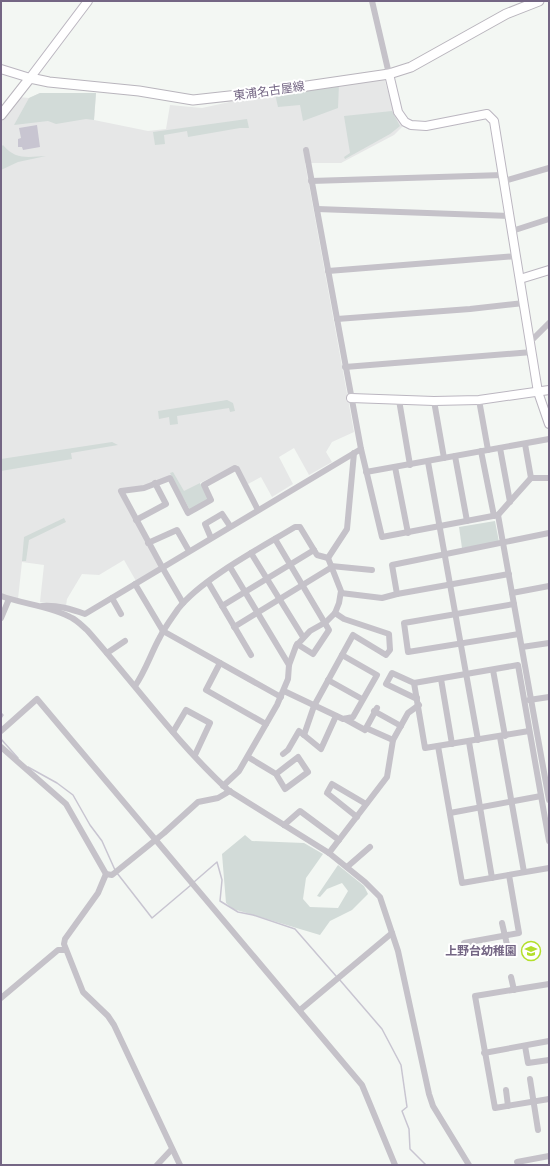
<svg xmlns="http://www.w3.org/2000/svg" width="550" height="1166" font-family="'Nunito Sans','Noto Sans JP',sans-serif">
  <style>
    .built { fill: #e6e7e7 }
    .green { fill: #d2dbd8 }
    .water { fill: #c8c5d1 }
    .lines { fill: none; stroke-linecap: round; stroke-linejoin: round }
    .stream { stroke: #c8c5d1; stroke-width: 1.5 }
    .secondary-casing { stroke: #bbb6c0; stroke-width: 10 }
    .primary-casing { stroke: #b9b5bd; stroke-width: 11 }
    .street { stroke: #c5c2c9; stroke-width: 6 }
    .secondary { stroke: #fff; stroke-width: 8 }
    .primary { stroke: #fff; stroke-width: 9 }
    .labels { text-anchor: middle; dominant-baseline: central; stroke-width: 4; stroke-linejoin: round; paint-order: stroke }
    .street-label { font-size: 12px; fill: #746684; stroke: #fff }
    .poi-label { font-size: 12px; font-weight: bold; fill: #746684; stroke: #fff; text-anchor: end }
  </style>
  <rect width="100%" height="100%" fill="#f3f7f3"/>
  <polygon class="built" points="384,78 395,115 399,122 403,126 394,135 341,163 305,163 354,432 332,442 326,452 332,462 309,475 294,448 279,457 293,484 272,497 261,477 248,484 237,465 200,483 190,510 171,475 142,487 118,489 159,566 158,568 136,581 124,560 99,575 82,574 67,599 66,606 40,602 44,565 22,562 18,599 1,594 1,120 19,97 29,98 40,93 96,93 94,120 148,131 166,129 170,105 202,108 257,96"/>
  <g class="green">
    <polygon points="339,84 338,108 303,121 300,105 278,107 275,94"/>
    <polygon points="40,93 96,93 94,120 86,119 56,124 48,121 14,125 29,98"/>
    <polygon points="392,111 400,126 390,134 345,159 344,157 350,153 344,116"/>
    <polygon points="247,119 249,128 240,128 188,137 187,131 164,135 165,144 155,145 153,132"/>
    <path d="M 3,145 C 15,160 28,157 46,156 L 18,162 L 1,170 L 1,147 Z"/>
    <polygon points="227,400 233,403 235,411 230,412 229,408 177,416 178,424 170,425 169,417 159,419 158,411"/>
    <polygon points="112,442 118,445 71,453 72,459 1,471 1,459"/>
    <polygon points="173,472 184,491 200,483 209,500 190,510 170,473"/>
    <polygon points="64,518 66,522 29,540 26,561 22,561 24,537"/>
    <polygon points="495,521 499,542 462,548 459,527"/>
    <polygon points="245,835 252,841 304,843 323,854 306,878 303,899 310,907 338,908 348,891 342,883 327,889 320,897 317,896 338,865 364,886 368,894 352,910 330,921 320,935 233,909 226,903 222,854"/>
  </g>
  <polygon class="water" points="37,125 40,147 23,150 22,147 18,147 18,139 21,138 19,128"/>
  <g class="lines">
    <g class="stream">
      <polyline points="1,713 3,715 1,718"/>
      <polyline points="1,739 18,758"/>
      <polyline points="28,767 57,783 73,795 90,825 102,841 115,870"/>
      <polyline points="117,873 152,918 191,885"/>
      <polyline points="194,882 217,862 222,880 220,901 238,912 253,915 295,929 336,976"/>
      <polyline points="339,979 382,1029 401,1065 407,1107 402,1111 409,1129 410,1149 426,1165"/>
    </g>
    <defs>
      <g id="secondary">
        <polyline points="1,69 30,78 88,1"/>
        <polyline points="389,74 398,112 405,122 411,125 426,126 487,114 494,121 538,392 549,424"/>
        <polyline points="520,279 549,270"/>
        <polyline points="351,398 434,401 479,400 549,390"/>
      </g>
      <polyline id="primary" points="1,115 30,78 49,82 139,91 193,100 266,92 389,74 411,67 506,14 539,1"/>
    </defs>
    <use href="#secondary" class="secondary-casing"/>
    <use href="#primary" class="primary-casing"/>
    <g class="street">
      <polyline points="372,1 389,74"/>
      <polyline points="306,150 361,449 382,537 498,515 531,478 549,478"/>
      <polyline points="311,181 503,175"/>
      <polyline points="504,181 549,168"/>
      <polyline points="317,209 510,216"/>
      <polyline points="512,231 549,219"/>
      <polyline points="328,271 516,256"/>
      <polyline points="337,319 470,309 524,303"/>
      <polyline points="530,342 549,323"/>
      <polyline points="345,367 532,352"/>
      <polyline points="399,400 410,465"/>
      <polyline points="479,400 488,450"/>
      <polyline points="434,401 444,458"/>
      <polyline points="525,444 531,478"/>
      <polyline points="500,448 510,502"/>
      <polyline points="481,451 494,516"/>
      <polyline points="455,456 467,521"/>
      <polyline points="428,462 478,740"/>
      <polyline points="395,467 408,533"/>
      <polyline points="366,472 549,439"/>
      <polyline points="498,515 549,800"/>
      <polyline points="136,520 166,504 155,483"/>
      <polyline points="211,538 205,524 222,514 230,526"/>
      <polyline points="275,539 329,630 313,654 297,644"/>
      <polyline points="148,543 177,530 189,551"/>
      <polyline points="251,553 303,637"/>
      <polyline points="328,558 347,529 354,453"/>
      <polyline points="331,566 372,570"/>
      <polyline points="230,567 289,665"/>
      <polyline points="509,574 397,594 392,565 549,533"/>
      <polyline points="208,582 251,655"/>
      <polyline points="135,584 163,631 281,697"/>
      <polyline points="341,593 382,598 397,594"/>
      <polyline points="512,593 549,586"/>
      <path d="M 1,596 C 23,604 53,607 72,618 C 78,621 82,626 87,630 C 134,683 176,742 228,790 L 329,853 L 365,882 L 380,897 L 398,951 L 429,1094 L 433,1106 L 469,1165"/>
      <polyline points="112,598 121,614"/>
      <polyline points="183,603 162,567 121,491 144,488 170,478 188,513 211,500 204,485 235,468 237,469 258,510"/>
      <polyline points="514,604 404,623 408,652 519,634"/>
      <path d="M 42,606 C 58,605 71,609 85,614 L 361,449"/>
      <polyline points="222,606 314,550"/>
      <polyline points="1,618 9,599"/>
      <polyline points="234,627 332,567"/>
      <polyline points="522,647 549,643"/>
      <polyline points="107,653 125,641"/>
      <polyline points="220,663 206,690 266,724"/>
      <polyline points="493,670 505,736"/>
      <polyline points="441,679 452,744"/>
      <polyline points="328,680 362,699"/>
      <polyline points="414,683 425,748 529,731"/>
      <path d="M 135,686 C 146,670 151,653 160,637 C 165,627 172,618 178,609 C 201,579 262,547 295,527 L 300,527 L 317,555 L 328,558"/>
      <polyline points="284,691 343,719 353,717 377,675 342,655"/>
      <polyline points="417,698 415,698 386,684 392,673 414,683 518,665 549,841"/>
      <polyline points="529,700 549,697"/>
      <polyline points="374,711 401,726"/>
      <polyline points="345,719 365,730 377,708"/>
      <polyline points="366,728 393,740"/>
      <polyline points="1,731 37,699 362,1085 395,1165"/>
      <polyline points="173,732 186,710 210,723 195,755"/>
      <polyline points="304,735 314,706 353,635 386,655 390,650 389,634 344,619 335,613"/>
      <polyline points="500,737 524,872"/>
      <polyline points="469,742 492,878"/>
      <polyline points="438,746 462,883 549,868"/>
      <polyline points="1,747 66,804 106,874"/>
      <polyline points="283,754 288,750 299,731 321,749 336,716"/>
      <polyline points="248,757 276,774 285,789 308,772 298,757 276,774"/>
      <polyline points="223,786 239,771 277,705 288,679 289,665 296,646 310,631 326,622 335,613 339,603 341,591 328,558"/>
      <polyline points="450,813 541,796"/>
      <polyline points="357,817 327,793 332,784 366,804"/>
      <polyline points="284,825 300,811 339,840"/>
      <polyline points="329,853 387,777 393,740 408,713 419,705"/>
      <polyline points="347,867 370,847"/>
      <polyline points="106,874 98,893 65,939 64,944 83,992 108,1016 114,1025 180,1165"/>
      <polyline points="106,874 112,875 164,833 198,802 218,798 230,791"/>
      <polyline points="502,923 508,949"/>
      <polyline points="464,943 519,933 509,875"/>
      <polyline points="511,977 514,990"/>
      <polyline points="549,984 475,996 495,1108 549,1099"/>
      <polyline points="1,998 58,950 65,950"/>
      <polyline points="300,1010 392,933"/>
      <polyline points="525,1046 528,1063 549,1060"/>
      <polyline points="484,1053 549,1041"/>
      <polyline points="530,1079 538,1130"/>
      <polyline points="506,1090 508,1106"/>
      <polyline points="517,1162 549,1156"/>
      <polyline points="157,1165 172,1149"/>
    </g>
    <use href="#secondary" class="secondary"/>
    <use href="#primary" class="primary"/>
  </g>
  <defs>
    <symbol id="school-ring" viewBox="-11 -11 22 22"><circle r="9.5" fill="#fff" stroke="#b3df2b" stroke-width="1.5"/><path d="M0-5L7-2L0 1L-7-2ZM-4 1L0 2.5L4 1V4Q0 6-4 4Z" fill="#b3df2b"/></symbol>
  </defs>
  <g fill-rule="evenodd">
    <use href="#school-ring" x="520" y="940" width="22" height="22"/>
  </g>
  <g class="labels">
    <g class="street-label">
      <text transform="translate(269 91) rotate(-8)">東浦名古屋線</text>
    </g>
    <g class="poi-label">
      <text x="517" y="951">上野台幼稚園</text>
    </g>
  </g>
  <rect width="550" height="1166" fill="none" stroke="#746684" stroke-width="4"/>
</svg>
